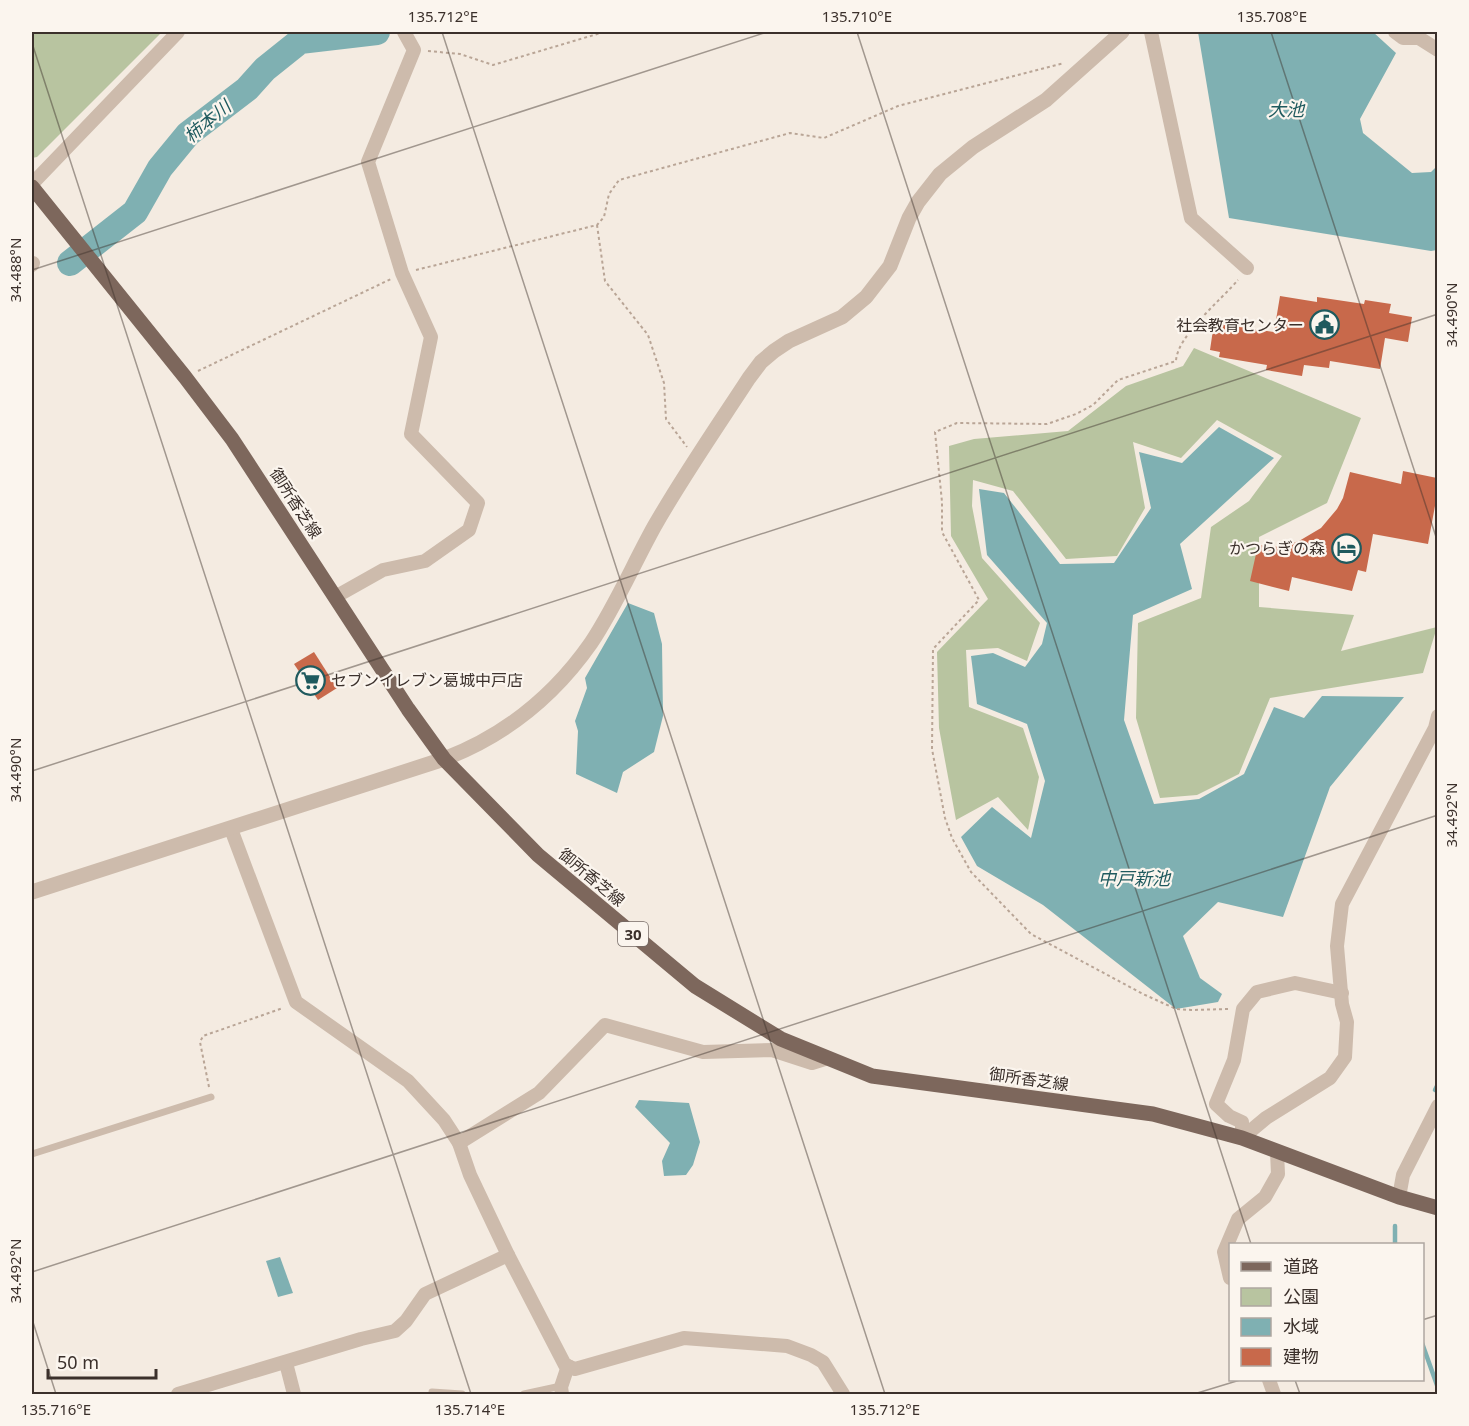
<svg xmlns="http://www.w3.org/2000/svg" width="1469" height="1426" font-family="'Noto Sans','Noto Sans JP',sans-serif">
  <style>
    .green { fill: #b8c4a0 }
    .water { fill: #7fb0b2 }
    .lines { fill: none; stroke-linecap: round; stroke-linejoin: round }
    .stream { stroke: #7fb0b2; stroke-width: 4.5 }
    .river { stroke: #7fb0b2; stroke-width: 26 }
    .building { fill: #c8694b }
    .path { stroke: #b9a596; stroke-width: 2; stroke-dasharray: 3 3; stroke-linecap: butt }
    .service { stroke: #cdbbac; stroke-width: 7 }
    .minor { stroke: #cdbbac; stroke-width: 14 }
    .tertiary { stroke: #cdbbac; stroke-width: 15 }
    .primary { stroke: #7d675c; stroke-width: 15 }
    .ticks { fill: none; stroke: #3b302b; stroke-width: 1.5; stroke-opacity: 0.45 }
    .labels { text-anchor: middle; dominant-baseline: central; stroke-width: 4.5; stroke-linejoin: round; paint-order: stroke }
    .shield { fill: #fbf5ee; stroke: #756b66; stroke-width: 1.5 }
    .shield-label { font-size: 15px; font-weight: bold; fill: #3b302b }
    .poi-label { font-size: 16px; fill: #3b302b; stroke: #fbf5ee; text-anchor: end }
    .street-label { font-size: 16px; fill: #3b302b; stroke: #fbf5ee }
    .water-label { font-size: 18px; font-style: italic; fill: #1f5a5e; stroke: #fbf5ee }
    .neatline { fill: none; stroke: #3b302b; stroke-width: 2 }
    .ticks-label { font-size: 15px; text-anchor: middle; fill: #3b302b }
  </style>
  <rect width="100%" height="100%" fill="#f4ebe1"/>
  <g class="green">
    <polygon points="32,32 162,32 37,157 32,158"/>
    <polygon points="1194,348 1361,418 1327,503 1259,537 1259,607 1354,615 1341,651 1437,627 1423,673 1270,698 1239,774 1197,795 1160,798 1136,718 1138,623 1201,598 1211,527 1249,501 1282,456 1217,420 1181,458 1133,442 1145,508 1117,556 1066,559 1013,491 973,480 972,506 982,558 1040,623 1027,661 998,648 966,650 969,707 1023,728 1039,777 1028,830 998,797 956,820 939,728 937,652 988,599 951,536 949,446 974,439 1068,431 1126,386 1183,366"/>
  </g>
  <g class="water">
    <polygon points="1198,32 1373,32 1396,53 1360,119 1363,133 1412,173 1431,172 1437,166 1437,250 1431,251 1229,218"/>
    <polygon points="1219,427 1274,458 1180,544 1192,589 1133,615 1124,720 1154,804 1199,799 1244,774 1274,707 1304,718 1322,696 1404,697 1330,787 1283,917 1218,902 1183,936 1200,978 1222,994 1218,1002 1176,1009 1043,905 977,866 961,837 992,807 1031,838 1045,781 1027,724 977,704 971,656 993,653 1025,667 1042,644 1047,623 987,555 979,489 1004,493 1060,564 1114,563 1151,508 1139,452 1182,463"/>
    <polygon points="628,603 654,613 662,644 663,716 654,752 623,772 617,793 576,774 578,731 575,721 587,688 585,678"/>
    <polygon points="639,1100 689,1103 700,1142 693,1165 686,1175 664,1176 662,1161 670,1143 635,1107"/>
    <polygon points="280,1257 293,1293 278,1297 266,1261"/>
  </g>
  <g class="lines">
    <g class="stream">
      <polyline points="1435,1090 1438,1084"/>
      <polyline points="1395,1244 1395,1226"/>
      <polyline points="1422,1343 1438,1388"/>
    </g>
    <polyline class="river" points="70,263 135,212 160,168 188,134 247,89 265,69 300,41 377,32"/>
  </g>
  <g class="building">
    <polygon points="1280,296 1317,302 1317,297 1364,304 1365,300 1391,304 1389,313 1412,317 1408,342 1385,338 1380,369 1330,361 1329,368 1304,365 1302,376 1266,370 1267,365 1219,357 1220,352 1210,350 1214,323 1274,332"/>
    <polygon points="1403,471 1437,478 1437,495 1428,544 1373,534 1366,572 1358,570 1352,591 1292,577 1289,591 1250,581 1258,545 1274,547 1287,545 1299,541 1321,528 1337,509 1343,498 1350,472 1401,484"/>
    <polygon points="314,652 337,688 318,700 294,664"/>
  </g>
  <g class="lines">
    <g class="path">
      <polyline points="428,51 460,54 493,65 604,32"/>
      <polyline points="597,225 605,281 648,335 664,383 666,419 687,447"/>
      <polyline points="416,270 597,225 604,217 609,194 619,180 790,133 824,138 898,106 1064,63"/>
      <polyline points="198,371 391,279"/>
      <path d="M 1228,1009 L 1191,1010 L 1176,1009 L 1143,994 L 1031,934 L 971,872 L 952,838 L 945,818 L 932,749 L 933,649 L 979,600 L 942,532 L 942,502 L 935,432 L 957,423 L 1047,424 L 1076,414 L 1093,405 L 1118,380 L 1176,361 C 1177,336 1221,300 1238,280"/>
      <polyline points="209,1087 200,1042 203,1036 283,1008"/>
    </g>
    <g class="service">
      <polyline points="32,1154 211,1097"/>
      <polyline points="432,1392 462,1394"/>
      <polyline points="524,1394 561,1386"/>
    </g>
    <g class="minor">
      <polyline points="1151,32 1191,218 1247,268"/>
      <polyline points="1395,32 1403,38 1419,38 1438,50"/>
      <polyline points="32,184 178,32"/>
      <polyline points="32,265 33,263"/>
      <polyline points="335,597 383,570 425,561 469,530 478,503 411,434 431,337 402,273 368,162 414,50 404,32"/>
      <polyline points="231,829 296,1002 408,1081 444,1120 459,1143 470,1175 508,1255 565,1365 575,1369 684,1338 787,1346 811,1355 823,1362 843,1394"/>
      <polyline points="1242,1138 1266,1118 1330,1078 1345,1057 1347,1022 1342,1004 1337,946 1342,904 1435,728 1438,716"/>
      <polyline points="1242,1138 1242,1122 1229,1116 1216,1104 1234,1060 1243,1009 1257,992 1295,983 1342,993"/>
      <polyline points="459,1143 539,1093 605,1025 703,1052 772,1050 812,1063 828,1058"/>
      <polyline points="1399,1197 1403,1175 1438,1106"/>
      <polyline points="1230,1278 1224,1252 1238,1219 1265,1197 1278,1174 1277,1152"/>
      <polyline points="286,1363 294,1394"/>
      <polyline points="1269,1380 1274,1394"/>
      <polyline points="178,1394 361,1339 395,1331 406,1321 425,1294 508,1255"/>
      <polyline points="562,1394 561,1387 568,1366"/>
    </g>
    <path class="tertiary" d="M 32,892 L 444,759 C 504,736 554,696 591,643 C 615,607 633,565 654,527 C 683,476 717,427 749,378 L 761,362 L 774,351 L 789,341 L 842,317 L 866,297 L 890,266 L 909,218 L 918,202 L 940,174 L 973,147 L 1046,100 L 1122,32"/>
    <polyline class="primary" points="32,187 185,377 232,439 408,709 444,759 538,855 695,986 781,1039 872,1076 1153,1114 1242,1138 1399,1197 1438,1208"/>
  </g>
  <path class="ticks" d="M 442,32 L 885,1394M 857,32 L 1251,1244M 1271,32 L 1438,543M 32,43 L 471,1394M 32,270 L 767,32M 32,771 L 1438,314M 32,1272 L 1438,815M 32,1319 L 56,1394M 1422,1320 L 1438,1315M 1295,1380 L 1300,1394M 1194,1394 L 1240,1380"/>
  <defs>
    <symbol id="civic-ring" viewBox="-11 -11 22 22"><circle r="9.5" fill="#fbf5ee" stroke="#1f5a5e" stroke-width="1.5"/><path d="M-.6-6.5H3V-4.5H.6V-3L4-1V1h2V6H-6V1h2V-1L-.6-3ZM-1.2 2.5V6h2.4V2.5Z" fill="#1f5a5e"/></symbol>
    <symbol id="hotel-ring" viewBox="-11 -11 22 22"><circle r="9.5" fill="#fbf5ee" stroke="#1f5a5e" stroke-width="1.5"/><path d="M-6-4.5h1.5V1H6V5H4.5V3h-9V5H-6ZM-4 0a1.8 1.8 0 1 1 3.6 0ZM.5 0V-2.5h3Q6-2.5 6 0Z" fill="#1f5a5e"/></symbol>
    <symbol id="supermarket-ring" viewBox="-11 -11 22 22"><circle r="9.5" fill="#fbf5ee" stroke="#1f5a5e" stroke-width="1.5"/><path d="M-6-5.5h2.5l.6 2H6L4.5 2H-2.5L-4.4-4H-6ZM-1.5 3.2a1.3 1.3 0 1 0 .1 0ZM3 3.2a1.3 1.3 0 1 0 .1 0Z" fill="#1f5a5e"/></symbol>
  </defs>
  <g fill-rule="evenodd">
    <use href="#civic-ring" x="1308" y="308" width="33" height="33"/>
    <use href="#hotel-ring" x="1330" y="532" width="33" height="33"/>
    <use href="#supermarket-ring" x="294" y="664" width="33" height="33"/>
  </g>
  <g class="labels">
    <rect class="shield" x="618" y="922" width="30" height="24" rx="4.5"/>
    <g class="shield-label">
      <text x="633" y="934">30</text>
    </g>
    <g class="poi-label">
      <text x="1304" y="325">社会教育センター</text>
      <text x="1325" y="548">かつらぎの森</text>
      <text x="331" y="680" text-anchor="start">セブンイレブン葛城中戸店</text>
    </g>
    <g class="street-label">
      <text transform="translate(296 503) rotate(57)">御所香芝線</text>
      <text transform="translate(592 877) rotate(40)">御所香芝線</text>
      <text transform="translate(1029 1079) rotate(8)">御所香芝線</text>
    </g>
    <g class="water-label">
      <text x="1286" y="109">大池</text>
      <text transform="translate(207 121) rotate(-40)">柿本川</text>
      <text x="1134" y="878">中戸新池</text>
    </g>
  </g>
  <rect width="1469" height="1426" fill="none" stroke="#fbf5ee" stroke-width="66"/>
  <rect x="1229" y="1243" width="195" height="138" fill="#fbf5ee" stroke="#aea6a0" stroke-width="1.5"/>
  <rect x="1241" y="1262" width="30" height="9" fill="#7d675c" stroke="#aea6a0" stroke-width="1.5"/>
  <text x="1283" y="1273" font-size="18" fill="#3b302b">道路</text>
  <rect x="1241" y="1288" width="30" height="18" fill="#b8c4a0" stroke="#aea6a0" stroke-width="1.5"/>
  <text x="1283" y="1303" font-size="18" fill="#3b302b">公園</text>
  <rect x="1241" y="1318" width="30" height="18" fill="#7fb0b2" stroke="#aea6a0" stroke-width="1.5"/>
  <text x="1283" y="1333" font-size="18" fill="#3b302b">水域</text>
  <rect x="1241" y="1348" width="30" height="18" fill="#c8694b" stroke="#aea6a0" stroke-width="1.5"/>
  <text x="1283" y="1363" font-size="18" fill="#3b302b">建物</text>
  <path d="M48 1369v9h108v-9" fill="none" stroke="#3b302b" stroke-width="3"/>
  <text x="57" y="1369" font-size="18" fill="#3b302b" stroke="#fbf5ee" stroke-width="4.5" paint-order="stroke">50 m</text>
  <rect x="33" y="33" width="1403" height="1360" class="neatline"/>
  <g class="ticks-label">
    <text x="443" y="22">135.712°E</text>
    <text x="857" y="22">135.710°E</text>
    <text x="1272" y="22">135.708°E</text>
    <text transform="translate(16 270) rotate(-90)" y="5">34.488°N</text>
    <text transform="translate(1452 315) rotate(-90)" y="5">34.490°N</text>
    <text transform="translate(16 770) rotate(-90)" y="5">34.490°N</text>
    <text transform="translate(1452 815) rotate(-90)" y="5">34.492°N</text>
    <text transform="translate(16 1271) rotate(-90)" y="5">34.492°N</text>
    <text x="56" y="1415">135.716°E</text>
    <text x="470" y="1415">135.714°E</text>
    <text x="885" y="1415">135.712°E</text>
  </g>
</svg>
